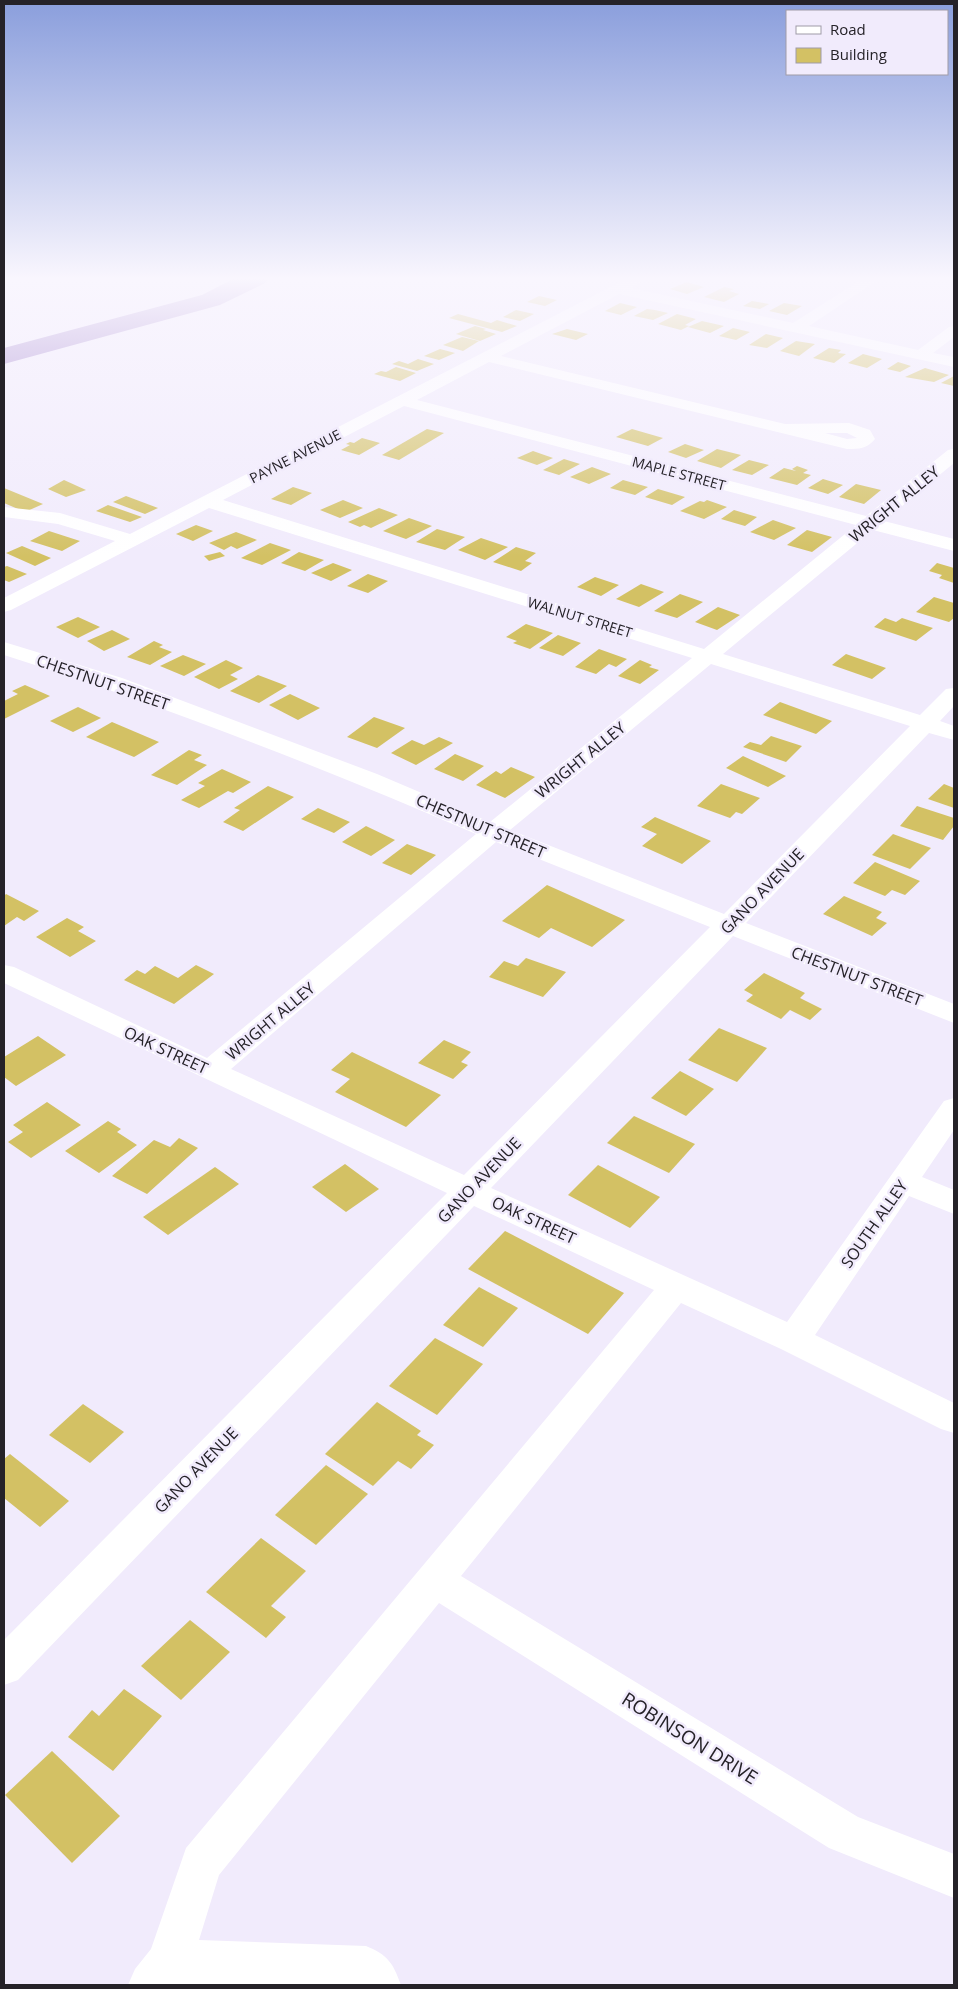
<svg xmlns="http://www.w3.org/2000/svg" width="958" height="1989" font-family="'Open Sans',sans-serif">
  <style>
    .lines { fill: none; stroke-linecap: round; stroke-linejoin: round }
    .river { fill: #9e7eca; fill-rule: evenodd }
    .building { fill: #d3c164 }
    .minor { fill: #fff; fill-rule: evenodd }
    .labels { text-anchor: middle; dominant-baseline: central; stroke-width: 5; stroke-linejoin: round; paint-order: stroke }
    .far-street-label { font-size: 14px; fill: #252228; stroke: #f1ebfc }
    .street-label { font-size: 16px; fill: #252228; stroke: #f1ebfc }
    .near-street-label { font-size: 19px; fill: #252228; stroke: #f1ebfc }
  </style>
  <rect width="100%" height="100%" fill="#f1ebfc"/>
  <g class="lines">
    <polygon class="river" points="235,278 268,278 265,283 220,305 4,364 4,348 202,295"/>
  </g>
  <g class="building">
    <polygon points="687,282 704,287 687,294 670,289"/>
    <polygon points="724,287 734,289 729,291 739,294 724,302 704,297"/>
    <polygon points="539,296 557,300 545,306 527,302"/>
    <polygon points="752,301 769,304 760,309 743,306"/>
    <polygon points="620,303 637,307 621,315 605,311"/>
    <polygon points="784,303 802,306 787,315 769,311"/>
    <polygon points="647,309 655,310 668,313 653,320 634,316"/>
    <polygon points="516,310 534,314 520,321 503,317"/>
    <polygon points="458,314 491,323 497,320 517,326 502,332 449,318"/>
    <polygon points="677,314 696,319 685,325 689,326 681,330 658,324"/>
    <polygon points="702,321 724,326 710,333 688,327"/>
    <polygon points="475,326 486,329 483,330 496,334 480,341 456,334"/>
    <polygon points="733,328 750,332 736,340 719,336"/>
    <polygon points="567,329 588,334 576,340 552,334"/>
    <polygon points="766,334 783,338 767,348 749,345"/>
    <polygon points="462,337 479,341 463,351 443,345"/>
    <polygon points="796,341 815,344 799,356 780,351"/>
    <polygon points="829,348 841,350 838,353 846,354 834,363 813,358"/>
    <polygon points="440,349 455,353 439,360 424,356"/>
    <polygon points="863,354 882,359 867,368 848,363"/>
    <polygon points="418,359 434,364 417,371 392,364 399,361 408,364"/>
    <polygon points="898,362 911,366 900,372 887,369"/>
    <polygon points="396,367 416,373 400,381 374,374 381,371 386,372"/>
    <polygon points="925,368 949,375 934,382 905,377"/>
    <polygon points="954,376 954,386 941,383"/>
    <polygon points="427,429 444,433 399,460 382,455"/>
    <polygon points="632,429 663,438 648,446 616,437"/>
    <polygon points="362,438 380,443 359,455 341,450 350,445 346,444 350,442 354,443"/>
    <polygon points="685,444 704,450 686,458 668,452"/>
    <polygon points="717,449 741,455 721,468 697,461"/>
    <polygon points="533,451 553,458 537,465 517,458"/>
    <polygon points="564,459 580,464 559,475 543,470"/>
    <polygon points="749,460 769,465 752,475 732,470"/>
    <polygon points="797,466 808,470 803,473 811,475 797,485 769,478 784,468 796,471 792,469"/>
    <polygon points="592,467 611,474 589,484 570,477"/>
    <polygon points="823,479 843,485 828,494 808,488"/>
    <polygon points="64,480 86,490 66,497 48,489"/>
    <polygon points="623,480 648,487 635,495 610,488"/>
    <polygon points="856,484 881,490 864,504 839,497"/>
    <polygon points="293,487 312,493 291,505 271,499"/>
    <polygon points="4,488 43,504 25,512 4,503"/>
    <polygon points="658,489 685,497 672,505 645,497"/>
    <polygon points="126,496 158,508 145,514 113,502"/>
    <polygon points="343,500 363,508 340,518 320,510"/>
    <polygon points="707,500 727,507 704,519 680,511 700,501 704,502"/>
    <polygon points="108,505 142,517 130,522 96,511"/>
    <polygon points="379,508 398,515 371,528 364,525 360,527 348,522"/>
    <polygon points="734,510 757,517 745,526 721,519"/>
    <polygon points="409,518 432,526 406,539 383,531"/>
    <polygon points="773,520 796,528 774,540 750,532"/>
    <polygon points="196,525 213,531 193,541 176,534"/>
    <polygon points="437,529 465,537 445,550 416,542"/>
    <polygon points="807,530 832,537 812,552 787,545"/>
    <polygon points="49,531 80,541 62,551 30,541"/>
    <polygon points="236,532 257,540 237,549 231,546 224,550 209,543"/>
    <polygon points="481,538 508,547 485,560 458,550"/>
    <polygon points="270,543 291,550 262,565 241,558"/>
    <polygon points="22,546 51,558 35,566 6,553"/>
    <polygon points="516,547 536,553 525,561 532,563 521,571 493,562"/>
    <polygon points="220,552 225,556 209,561 204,556"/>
    <polygon points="299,552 324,560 305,571 281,563"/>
    <polygon points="333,563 352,570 331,581 311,573"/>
    <polygon points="937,563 954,568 954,583 939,578 942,575 929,571"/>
    <polygon points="7,566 27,574 9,582 4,580 4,567"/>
    <polygon points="368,574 388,581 368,593 347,586"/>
    <polygon points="595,577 619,585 601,596 577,587"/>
    <polygon points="641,584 664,592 639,607 616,599"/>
    <polygon points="680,594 703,602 677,618 654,611"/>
    <polygon points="934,597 954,603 954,618 949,622 916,612"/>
    <polygon points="718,607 740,615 717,630 695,622"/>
    <polygon points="78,617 100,627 78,638 56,627"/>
    <polygon points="885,618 896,622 902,618 933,628 916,641 874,627"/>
    <polygon points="526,624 553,633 530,649 513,643 517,641 506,637"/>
    <polygon points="112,630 130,639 104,651 87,641"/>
    <polygon points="558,635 581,643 563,656 539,648"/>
    <polygon points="154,641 163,645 159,647 172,652 150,665 127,657"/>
    <polygon points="599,649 627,659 616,667 609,664 596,674 575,667"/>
    <polygon points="846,654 886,668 872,679 832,665"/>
    <polygon points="183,655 206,664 184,676 160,666"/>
    <polygon points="226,660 243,668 230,675 238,679 219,689 194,677"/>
    <polygon points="640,660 652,665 649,667 659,670 640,684 618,676"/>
    <polygon points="258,675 287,686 259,703 230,691"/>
    <polygon points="25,685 50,696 4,719 4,701 18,694 12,691"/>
    <polygon points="290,694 320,708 298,720 269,705"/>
    <polygon points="780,702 832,721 816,734 763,715"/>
    <polygon points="78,707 101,718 73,732 50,721"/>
    <polygon points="374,717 405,728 377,748 347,737"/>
    <polygon points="112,722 159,742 134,757 86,737"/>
    <polygon points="771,736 802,746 786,762 743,747 750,742 761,745"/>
    <polygon points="439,737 453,743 416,765 391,753 412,740 424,745"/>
    <polygon points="189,750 202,755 194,760 207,765 177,785 151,775"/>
    <polygon points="455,754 484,766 463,781 434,769"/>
    <polygon points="743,756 786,776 768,787 726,768"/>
    <polygon points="511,767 535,777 505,798 476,785 496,771 501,774"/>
    <polygon points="222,769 251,782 233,793 228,791 199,808 181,800 205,786 198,783"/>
    <polygon points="721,784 760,798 742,814 736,812 730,818 697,806"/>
    <polygon points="944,784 954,788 954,808 928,799"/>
    <polygon points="268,786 294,797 243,831 223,822 240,810 234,808"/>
    <polygon points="917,806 954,818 954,826 943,840 900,826"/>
    <polygon points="318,808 350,822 334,833 301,819"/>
    <polygon points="655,817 711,841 682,864 642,846 657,834 641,827"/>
    <polygon points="366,826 395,840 371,856 342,842"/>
    <polygon points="893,834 931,848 910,869 872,855"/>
    <polygon points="407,844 436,855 411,875 382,863"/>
    <polygon points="875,862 920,881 905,895 892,890 885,896 853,883"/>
    <polygon points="547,885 625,920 592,947 551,928 539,938 502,921"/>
    <polygon points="6,894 39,911 24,921 17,917 4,926 4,896"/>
    <polygon points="844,896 882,912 876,918 887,923 872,936 823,914"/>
    <polygon points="67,918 84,927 78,931 96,941 70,957 36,937"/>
    <polygon points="526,958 566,972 543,997 489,977 504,961 518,966"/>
    <polygon points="196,965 214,974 174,1004 124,980 137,970 145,974 155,966 178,978"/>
    <polygon points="764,973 805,993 800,998 822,1009 810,1020 790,1010 781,1019 746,1001 753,995 744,990"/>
    <polygon points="719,1028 767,1048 737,1082 688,1060"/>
    <polygon points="38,1036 66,1055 16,1086 4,1077 4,1057"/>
    <polygon points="444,1040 471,1052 461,1062 468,1065 453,1079 418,1063"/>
    <polygon points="352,1052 441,1095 406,1127 335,1092 350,1079 331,1070"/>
    <polygon points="680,1071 714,1089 686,1116 651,1098"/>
    <polygon points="47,1102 81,1125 31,1158 8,1142 23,1132 13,1125"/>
    <polygon points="634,1116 695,1144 669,1173 607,1143"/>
    <polygon points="108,1121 121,1129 117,1132 137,1145 99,1173 65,1151"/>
    <polygon points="179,1138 198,1148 147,1194 112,1176 154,1140 170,1147"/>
    <polygon points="345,1164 379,1189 346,1212 312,1187"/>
    <polygon points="598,1165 660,1197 630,1228 568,1195"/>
    <polygon points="215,1167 239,1184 168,1235 143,1217"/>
    <polygon points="505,1231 624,1293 588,1334 468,1269"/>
    <polygon points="479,1287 518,1308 483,1347 443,1325"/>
    <polygon points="435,1338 483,1364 437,1415 389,1386"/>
    <polygon points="377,1402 421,1431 417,1435 434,1445 411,1469 398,1461 373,1486 325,1454"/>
    <polygon points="83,1404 124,1432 90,1463 49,1435"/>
    <polygon points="10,1454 69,1501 40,1527 4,1498 4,1459"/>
    <polygon points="326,1465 368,1494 316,1545 275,1515"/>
    <polygon points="261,1538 306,1571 271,1606 286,1617 266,1638 206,1592"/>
    <polygon points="190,1620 230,1652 181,1700 141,1666"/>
    <polygon points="124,1689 162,1716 113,1771 68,1737 92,1710 99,1716"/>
    <polygon points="52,1751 120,1816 72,1863 5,1795"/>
  </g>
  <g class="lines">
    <path class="minor" d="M 628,278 L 647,278 L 631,288 L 793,323 L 864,278 L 881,278 L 809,326 L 918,350 L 949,327 L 954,326 L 954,337 L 933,353 L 954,357 L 954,367 L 619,294 L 501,356 L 785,424 L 849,423 L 870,430 L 875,439 C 867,449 859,449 847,449 L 489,362 L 417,400 L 866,516 L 948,450 L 954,449 L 954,463 L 884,521 L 954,539 L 954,551 L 873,530 L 723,654 L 920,715 L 946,689 L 954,688 L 954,706 L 940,721 L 954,726 L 954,740 L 929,733 L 746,923 L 954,1004 L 954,1023 L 733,936 L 491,1188 L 787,1322 L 944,1101 L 954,1098 L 954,1130 L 922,1177 L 954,1190 L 954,1214 L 909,1196 L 815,1335 L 954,1403 L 954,1433 L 941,1429 L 781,1349 L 681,1303 L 461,1576 L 858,1817 L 954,1854 L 954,1898 L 829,1848 L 439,1603 L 219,1875 L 199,1940 L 366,1946 C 388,1955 393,1963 401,1985 L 128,1985 L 135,1969 L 151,1949 L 186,1848 L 654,1290 L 474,1206 L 18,1680 L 4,1685 L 4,1640 L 447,1193 L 4,983 L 4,965 L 14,967 L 207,1058 L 476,834 C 321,767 164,706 4,655 L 4,642 L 122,678 L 377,774 L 490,822 L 692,658 L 209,508 L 11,610 L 4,612 L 4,598 L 115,541 L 58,524 L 4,517 L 4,507 L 60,513 L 130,534 ZM 404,406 L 856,525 L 704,649 L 223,500 ZM 825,433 L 847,433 L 857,438 L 847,439 ZM 711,664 L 910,726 L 724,914 L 510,830 ZM 496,842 L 710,927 L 464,1175 L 231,1069 Z"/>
  </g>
  <linearGradient id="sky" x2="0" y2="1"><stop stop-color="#8a9edc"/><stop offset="0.5" stop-color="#f9f6fe"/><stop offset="1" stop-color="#f9f6fe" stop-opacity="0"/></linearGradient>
  <rect width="958" height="557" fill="url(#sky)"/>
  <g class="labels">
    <g class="far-street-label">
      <text transform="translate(295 456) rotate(-27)">PAYNE AVENUE</text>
      <text transform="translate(679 473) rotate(15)">MAPLE STREET</text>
      <text transform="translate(580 617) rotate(17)">WALNUT STREET</text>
    </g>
    <g class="street-label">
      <text transform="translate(894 504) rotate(-39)">WRIGHT ALLEY</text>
      <text transform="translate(103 682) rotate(19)">CHESTNUT STREET</text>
      <text transform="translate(580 760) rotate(-39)">WRIGHT ALLEY</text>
      <text transform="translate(481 826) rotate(23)">CHESTNUT STREET</text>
      <text transform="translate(762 891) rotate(-46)">GANO AVENUE</text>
      <text transform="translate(857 976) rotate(21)">CHESTNUT STREET</text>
      <text transform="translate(270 1021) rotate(-40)">WRIGHT ALLEY</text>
      <text transform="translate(166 1050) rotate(25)">OAK STREET</text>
      <text transform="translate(479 1180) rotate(-46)">GANO AVENUE</text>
      <text transform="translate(534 1220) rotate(25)">OAK STREET</text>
      <text transform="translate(874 1224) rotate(-55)">SOUTH ALLEY</text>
      <text transform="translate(196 1470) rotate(-46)">GANO AVENUE</text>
    </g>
    <g class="near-street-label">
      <text transform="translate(690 1738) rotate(32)">ROBINSON DRIVE</text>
    </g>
  </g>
  <rect width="958" height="1989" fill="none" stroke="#252228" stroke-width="10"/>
  <rect x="786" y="10" width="162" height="65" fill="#f1ebfc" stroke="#9f9ba7"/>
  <rect x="796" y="26" width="25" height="8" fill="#ffffff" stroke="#9f9ba7"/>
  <text x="830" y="35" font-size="15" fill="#252228">Road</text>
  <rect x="796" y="48" width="25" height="15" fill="#d3c164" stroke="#9f9ba7"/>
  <text x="830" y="60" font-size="15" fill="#252228">Building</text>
</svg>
